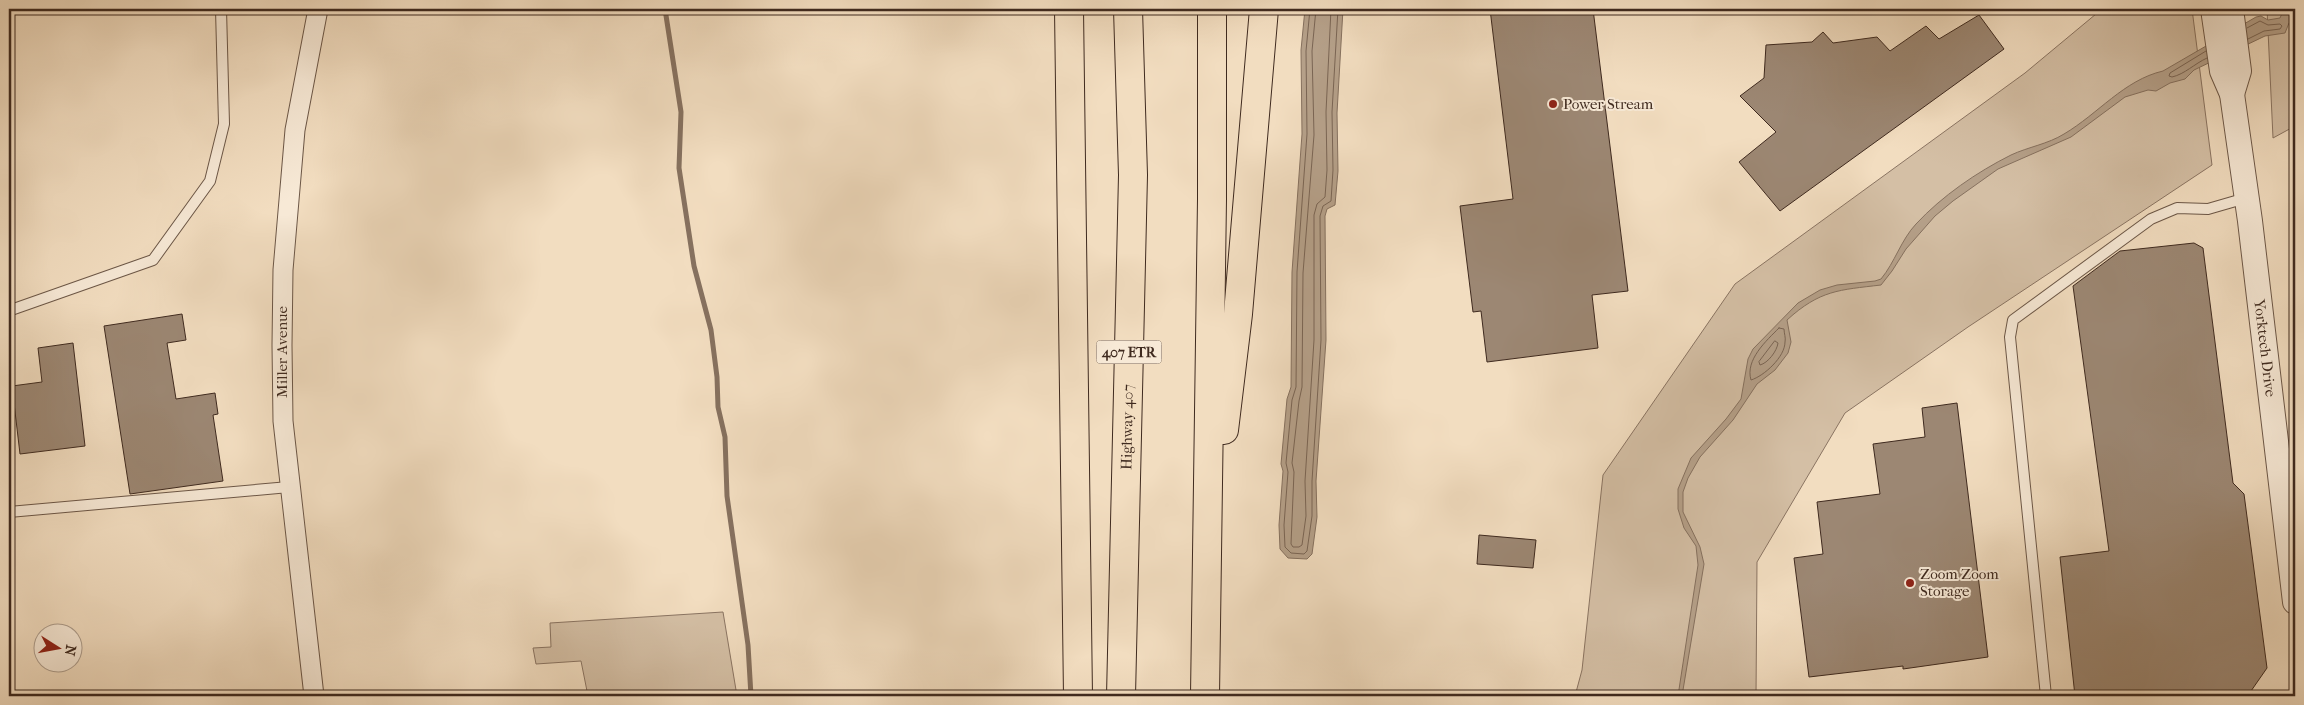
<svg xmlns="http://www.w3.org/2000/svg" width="2304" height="705" font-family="'IM FELL French Canon',serif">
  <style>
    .green { fill: #d4bfa5; stroke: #8a7462 }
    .water { fill: #b5a089; stroke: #86715f }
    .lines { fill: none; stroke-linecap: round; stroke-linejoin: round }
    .shore { stroke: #7a6554; stroke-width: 1 }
    .stream { stroke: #86715f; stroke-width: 5 }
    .building { fill: #9c8773; stroke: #3f2a1f }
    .service-casing { stroke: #6c5747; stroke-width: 12 }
    .minor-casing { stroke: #6c5747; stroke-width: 21 }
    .tertiary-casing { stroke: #6c5747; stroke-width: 26 }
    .motorway-casing { stroke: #3f2a1f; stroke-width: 30 }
    .service { stroke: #f7e9d6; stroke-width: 10 }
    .minor { stroke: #f7e9d6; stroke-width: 19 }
    .tertiary { stroke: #f7e9d6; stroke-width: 24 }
    .motorway { stroke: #f2ddc0; stroke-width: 28 }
    .poi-dot { fill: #8f2418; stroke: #f7e9d6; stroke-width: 2 }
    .labels { text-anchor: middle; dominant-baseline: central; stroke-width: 4; stroke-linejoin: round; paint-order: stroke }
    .shield { fill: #f7e9d6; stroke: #766356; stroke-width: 1 }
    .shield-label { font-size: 14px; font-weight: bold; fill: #3f2a1f }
    .poi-label { font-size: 15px; fill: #3f2a1f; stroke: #f7e9d6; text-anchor: start }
    .street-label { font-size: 15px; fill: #3f2a1f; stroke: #f7e9d6 }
  </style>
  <rect width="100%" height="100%" fill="#f2ddc0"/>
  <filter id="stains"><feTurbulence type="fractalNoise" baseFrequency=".004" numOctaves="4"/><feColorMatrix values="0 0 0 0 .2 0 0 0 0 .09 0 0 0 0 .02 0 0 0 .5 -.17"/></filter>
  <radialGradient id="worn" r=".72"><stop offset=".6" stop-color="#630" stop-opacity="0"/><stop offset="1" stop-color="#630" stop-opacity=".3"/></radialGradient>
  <g class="green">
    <polygon points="2102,9 2192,9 2212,165 1968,327 1845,413 1757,562 1756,696 1575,696 1582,670 1603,475 1735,284 2025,73"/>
    <polygon points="2267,9 2295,9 2295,126 2273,138"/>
    <polygon points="723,612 737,696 588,696 581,661 536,664 533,648 551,647 550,623"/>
  </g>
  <g class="water">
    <polygon points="1305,9 1343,9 1337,113 1338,171 1335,205 1327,209 1325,216 1326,340 1316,481 1317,517 1312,554 1307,559 1288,558 1280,549 1279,525 1283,471 1281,464 1287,399 1291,387 1292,272 1302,134 1301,50"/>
    <path d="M 2284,9 L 2295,9 L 2295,20 L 2289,23 L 2285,33 L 2265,36 L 2194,70 L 2185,79 L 2170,83 L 2156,91 L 2148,90 L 2125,97 L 2071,137 L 1998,169 L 1953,201 L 1935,216 L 1906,249 L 1892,271 L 1881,285 C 1839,290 1820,290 1787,320 L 1791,342 L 1788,353 L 1775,370 L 1757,384 L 1733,420 L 1700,457 L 1688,478 L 1683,492 L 1683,512 L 1700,547 L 1704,564 L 1682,696 L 1678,696 L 1698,565 L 1696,546 L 1684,528 L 1678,509 L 1678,489 L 1691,458 L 1726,419 L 1741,399 L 1748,359 L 1753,349 L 1798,303 L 1820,290 L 1837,285 L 1875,281 L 1881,279 C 1895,262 1901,240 1916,224 C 1942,196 1977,172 2011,155 C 2028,147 2048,144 2064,134 C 2098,114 2124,80 2163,71 L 2256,17 L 2261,16 L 2268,20 L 2280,18 Z"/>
  </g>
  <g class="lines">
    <g class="shore">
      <polyline points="1310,9 1306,51 1307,134 1297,272 1296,387 1292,400 1286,463 1288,472 1284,525 1285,547 1291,553 1304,554 1307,551 1312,516 1312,481 1321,340 1320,216 1323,206 1331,201 1333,170 1332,112 1338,9"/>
      <polyline points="1316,9 1312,51 1314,135 1303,273 1302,387 1299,401 1292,463 1294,472 1291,544 1293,547 1299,547 1302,545 1306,516 1305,481 1314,340 1314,215 1317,204 1325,197 1327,170 1326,112 1331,9"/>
      <polyline points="2247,28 2260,21 2268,25 2280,24 2282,26 2280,29 2264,31 2248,39"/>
      <path d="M 2206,51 L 2170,73 L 2169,76 L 2172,77 C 2185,74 2194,64 2207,58"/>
      <path d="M 1779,328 L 1784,329 C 1784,333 1786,338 1785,342 C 1785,357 1764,376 1751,380 C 1745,360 1766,341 1779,328 Z"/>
      <path d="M 1775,341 L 1778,343 C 1777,351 1768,363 1760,365 L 1759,362 Z"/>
    </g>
    <polyline class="stream" points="665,9 681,112 679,168 694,266 711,330 717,377 718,407 725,437 727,496 748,645 751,696"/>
  </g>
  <g class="building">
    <polygon points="1490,9 1593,9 1628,291 1592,295 1598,348 1487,362 1481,311 1473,312 1460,206 1513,199"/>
    <polygon points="1979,15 2004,49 1780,211 1739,162 1776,132 1740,96 1764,78 1766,45 1812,42 1823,32 1833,43 1877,37 1890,51 1926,26 1939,39"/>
    <polygon points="2194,243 2203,248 2233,483 2244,494 2267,668 2251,691 2192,696 2075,696 2060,557 2109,551 2073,286 2120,251"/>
    <polygon points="182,314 186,340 167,343 176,399 215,393 218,414 213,415 223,481 130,494 104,326"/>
    <polygon points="73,343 85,446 20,454 12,386 42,382 38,348"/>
    <polygon points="1957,403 1988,657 1903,669 1903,666 1809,677 1794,558 1823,554 1817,502 1880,494 1873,444 1925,437 1922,408"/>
    <polygon points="1479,535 1536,540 1533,568 1477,564"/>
  </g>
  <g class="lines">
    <defs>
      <g id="service">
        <polyline points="9,313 11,310 153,260 210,181 224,124 221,9"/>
        <polyline points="9,512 289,487"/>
        <polyline points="2046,696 2010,337 2013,320 2151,219 2177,208 2208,209 2246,198"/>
      </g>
      <polyline id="minor" points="314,696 283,421 282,345 283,270 295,130 318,9"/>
      <g id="tertiary">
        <path id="s1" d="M 2213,9 L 2222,71 L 2232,94 L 2250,221 L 2295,602"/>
        <polyline points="2231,9 2239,71 2232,94"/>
      </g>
      <g id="motorway">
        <polyline points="1069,9 1078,696"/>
        <polyline points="1224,430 1238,314 1264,9"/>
        <path id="s2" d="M 1121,696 L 1133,175 L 1128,9"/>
        <polyline points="1205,696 1212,199 1212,9"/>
      </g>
    </defs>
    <use href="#service" class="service-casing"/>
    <use href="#minor" class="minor-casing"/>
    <use href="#tertiary" class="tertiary-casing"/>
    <use href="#motorway" class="motorway-casing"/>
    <use href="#service" class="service"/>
    <use href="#minor" class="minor"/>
    <use href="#tertiary" class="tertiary"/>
    <use href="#motorway" class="motorway"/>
  </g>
  <g class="poi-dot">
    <circle cx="1553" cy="104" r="5"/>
    <circle cx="1910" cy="583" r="5"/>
  </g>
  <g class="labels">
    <rect class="shield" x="1096.5" y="340.5" width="65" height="23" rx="4"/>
    <g class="shield-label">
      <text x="1129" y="352">407 ETR</text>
    </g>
    <g class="poi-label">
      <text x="1563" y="104">Power Stream</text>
      <text x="1920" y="574">Zoom Zoom<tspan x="1920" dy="17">Storage</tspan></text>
    </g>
    <g class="street-label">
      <text stroke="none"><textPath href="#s1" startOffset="344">Yorktech Drive</textPath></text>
      <text transform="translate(282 352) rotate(-90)">Miller Avenue</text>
      <text stroke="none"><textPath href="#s2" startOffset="269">Highway 407</textPath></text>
    </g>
  </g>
  <rect width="2304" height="705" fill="none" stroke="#f2ddc0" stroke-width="30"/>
  <rect x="10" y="10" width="2284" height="685" fill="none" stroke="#3f2a1f" stroke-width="2.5"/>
  <rect x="15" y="15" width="2274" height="675" fill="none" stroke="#3f2a1f"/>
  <g transform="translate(58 648) rotate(101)"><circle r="24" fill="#f7e9d6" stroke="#ad9d8d"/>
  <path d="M0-4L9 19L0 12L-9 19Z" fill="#8f2418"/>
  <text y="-8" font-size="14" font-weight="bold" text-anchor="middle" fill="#3f2a1f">N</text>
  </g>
  <rect width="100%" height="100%" filter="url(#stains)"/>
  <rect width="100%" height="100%" fill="url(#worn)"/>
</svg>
